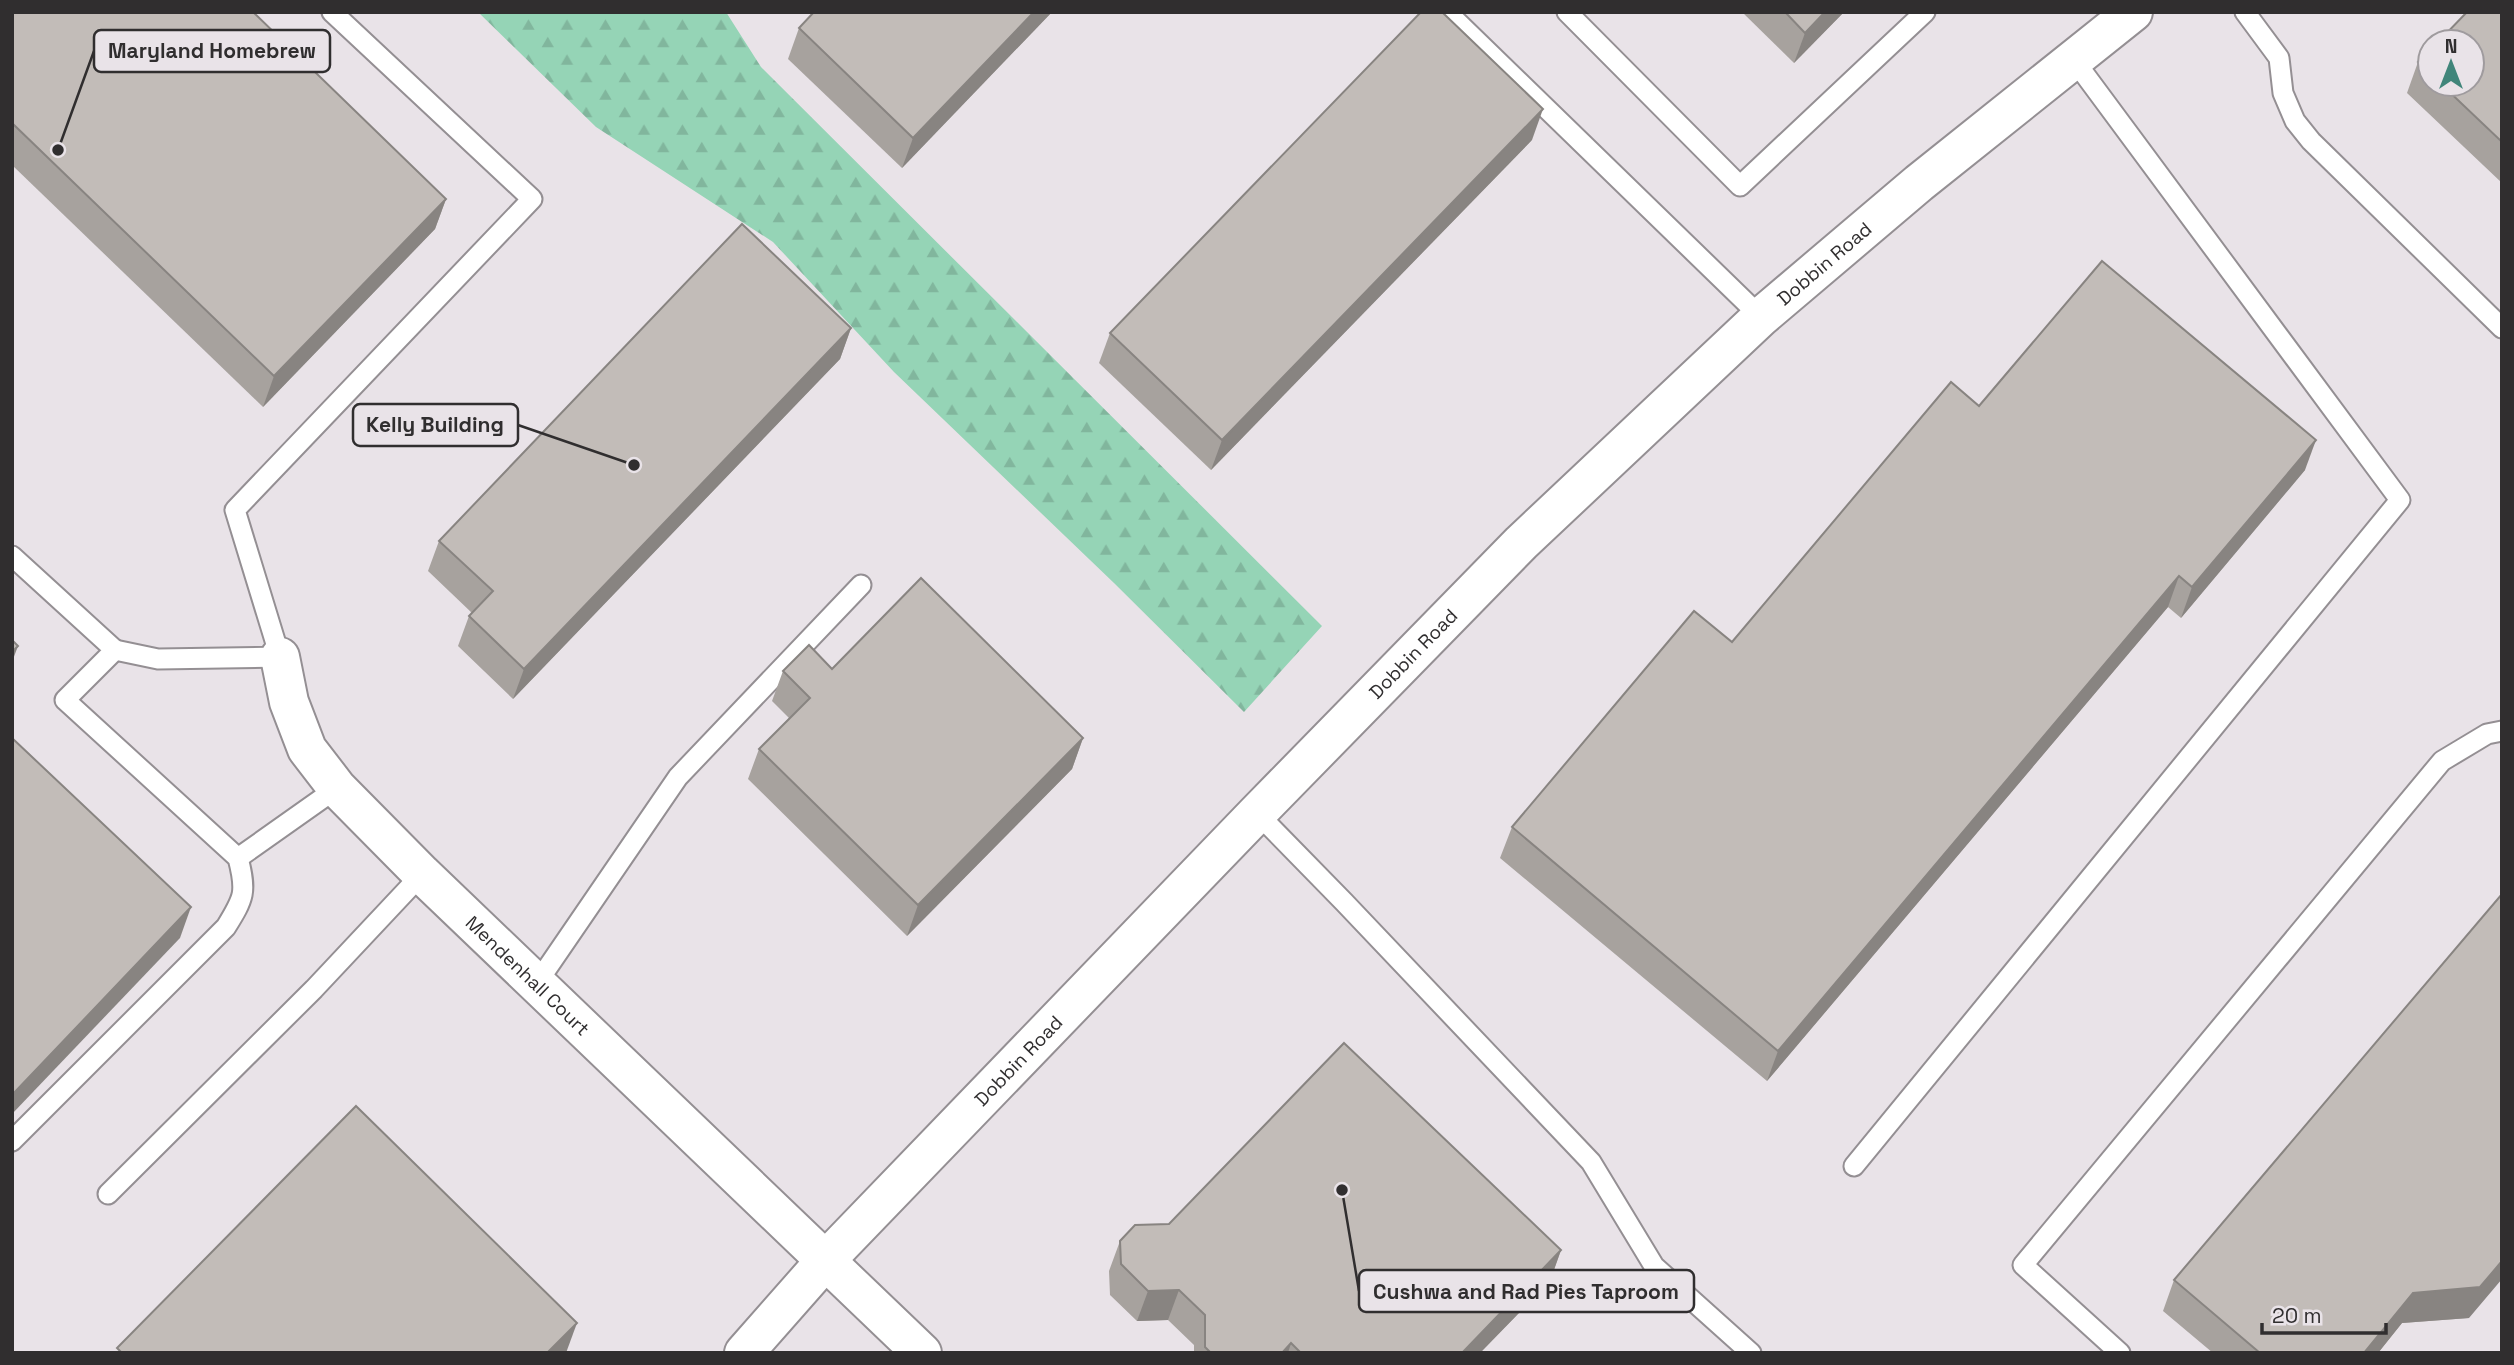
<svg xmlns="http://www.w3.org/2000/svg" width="2514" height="1365" font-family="'Space Grotesk',sans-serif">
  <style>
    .forest { fill: url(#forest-firs) }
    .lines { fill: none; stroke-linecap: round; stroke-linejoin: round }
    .lane-casing { stroke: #948f93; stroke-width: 23 }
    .street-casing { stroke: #948f93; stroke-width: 42 }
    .secondary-casing { stroke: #948f93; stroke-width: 42 }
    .lane { stroke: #fff; stroke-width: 19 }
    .street { stroke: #fff; stroke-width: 38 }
    .secondary { stroke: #fff; stroke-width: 38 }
    .wall { fill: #a7a29e }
    .shaded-wall { fill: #888481 }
    .building { fill: #c2bcb8; stroke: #888481; stroke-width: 2 }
    .labels { text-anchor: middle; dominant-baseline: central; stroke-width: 7; stroke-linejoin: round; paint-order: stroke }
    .street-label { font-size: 19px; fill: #302e2f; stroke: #e9e3e8 }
    .leader { fill: none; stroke: #302e2f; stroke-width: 2.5 }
    .callout-dot { fill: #302e2f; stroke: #e9e3e8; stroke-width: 2.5 }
    .callout { fill: #e9e3e8; stroke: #302e2f; stroke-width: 2.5 }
    .callout-label { font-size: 21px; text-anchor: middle; font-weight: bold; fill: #302e2f }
  </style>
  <defs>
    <pattern id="forest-firs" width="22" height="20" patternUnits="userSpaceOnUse" patternTransform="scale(1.75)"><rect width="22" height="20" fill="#95d4b6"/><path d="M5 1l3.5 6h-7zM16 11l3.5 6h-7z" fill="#81b69d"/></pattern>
  </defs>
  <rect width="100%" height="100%" fill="#e9e3e8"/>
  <polygon class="forest" points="478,12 726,12 761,67 1322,626 1244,712 1114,583 894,372 773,242 596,127"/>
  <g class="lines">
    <defs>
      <g id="lane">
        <polyline points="1447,12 1761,317"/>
        <polyline points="1567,12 1740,186 1925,12"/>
        <polyline points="2245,12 2279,58 2283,93 2295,121 2311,141 2502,328"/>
        <path d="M 12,556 L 115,650 L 65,700 L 238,858 C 247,892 244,898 226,927 L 12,1141"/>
        <polyline points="115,650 158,659 280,657 235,510 532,199 332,12"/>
        <polyline points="1257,813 1344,902 1591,1162 1654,1266 1751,1353"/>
        <polyline points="238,858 337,788"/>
        <polyline points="537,983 678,777 861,585"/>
        <polyline points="1854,1166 2400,500 2074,60"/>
        <polyline points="108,1194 314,989 422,874"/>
        <polyline points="2120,1353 2023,1265 2442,761 2487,734 2502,731"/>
      </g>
      <g id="street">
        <path id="s1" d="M 280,657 L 289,702 L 307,749 L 337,788 L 422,874 L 922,1353"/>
      </g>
      <g id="secondary">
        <path id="s2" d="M 744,1353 L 825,1261 L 1257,813 L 1521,543 L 1761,317 L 1919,183 L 2133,12"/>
      </g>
    </defs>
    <use href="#lane" class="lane-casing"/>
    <use href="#street" class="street-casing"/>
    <use href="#secondary" class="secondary-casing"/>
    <use href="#lane" class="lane"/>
    <use href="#street" class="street"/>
    <use href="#secondary" class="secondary"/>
  </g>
  <g class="wall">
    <polygon points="12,12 446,199 435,229 263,407 12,165"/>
    <polygon points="1052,12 902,168 788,59 799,28"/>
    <polygon points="1742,12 1844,12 1794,63"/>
    <polygon points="2502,12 2502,183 2407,93 2418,62 2430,50 2430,84 2472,84"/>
    <polygon points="1532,140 1211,470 1099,363 1110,333"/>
    <polygon points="851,328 840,359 513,699 458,646 469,616 472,613 428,571 439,541"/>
    <polygon points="1979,406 2305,470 2181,618 2168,607 1767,1081 1500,858 1512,827 1732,642"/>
    <polygon points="832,669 1083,738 1072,769 907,936 748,779 759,749 789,718 772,701 783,671"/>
    <polygon points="1120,1241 1561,1250 1550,1281 1480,1353 1194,1353 1194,1345 1168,1320 1137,1321 1110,1295 1109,1271"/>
    <polygon points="2174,1280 2469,1318 2402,1323 2378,1353 2213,1353 2163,1311"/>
  </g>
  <g class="shaded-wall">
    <polygon points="1034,12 1052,12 902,168 913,138"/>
    <polygon points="1825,12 1844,12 1794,63 1805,33"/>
    <polygon points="1543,109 1532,140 1211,470 1222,440"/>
    <polygon points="446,199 435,229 263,407 274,376"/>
    <polygon points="851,328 840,359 513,699 524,669"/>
    <polygon points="2316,440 2305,470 2181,618 2192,587"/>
    <polygon points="2179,576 2168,607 1767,1081 1778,1051"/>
    <polygon points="18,646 12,662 12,652"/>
    <polygon points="1083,738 1072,769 907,936 918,905"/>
    <polygon points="191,907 180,938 12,1114 12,1095"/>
    <polygon points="1561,1250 1550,1281 1480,1353 1462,1353"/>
    <polygon points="2502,1261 2502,1279 2469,1318 2402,1323 2378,1353 2364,1353 2413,1293"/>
    <polygon points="1179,1290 1168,1320 1137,1321 1148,1291"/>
    <polygon points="577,1323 566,1353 547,1353"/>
    <polygon points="1291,1343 1288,1353 1282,1353"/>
  </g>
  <g class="building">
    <polygon points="12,12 253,12 446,199 274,376 12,123"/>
    <polygon points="814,12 1034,12 913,138 799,28"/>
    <polygon points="1421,12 1442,12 1543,109 1222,440 1110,333"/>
    <polygon points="1785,12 1825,12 1805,33"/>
    <polygon points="2467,12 2502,12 2502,142 2441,84 2472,84 2472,42 2438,42"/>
    <polygon points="2430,50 2430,74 2418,62"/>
    <polygon points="742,224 851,328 524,669 469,616 493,591 439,541"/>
    <polygon points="2102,261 2316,440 2192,587 2179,576 1778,1051 1512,827 1694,611 1732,642 1951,382 1979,406"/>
    <polygon points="921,578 1083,738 918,905 759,749 810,698 783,671 809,645 832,669"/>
    <polygon points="12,640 18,646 12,652"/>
    <polygon points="12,738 191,907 12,1095"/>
    <polygon points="2502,894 2502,1261 2480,1287 2413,1293 2364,1353 2260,1353 2174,1280"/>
    <polygon points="1344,1043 1561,1250 1462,1353 1301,1353 1291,1343 1282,1353 1211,1353 1205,1347 1205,1315 1179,1290 1148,1291 1121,1264 1120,1241 1135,1225 1169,1224"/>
    <polygon points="356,1106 577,1323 547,1353 122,1353 117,1348"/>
  </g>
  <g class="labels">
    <g class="street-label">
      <text stroke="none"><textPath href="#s2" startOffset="1535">Dobbin Road</textPath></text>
      <text stroke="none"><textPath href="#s2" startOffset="968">Dobbin Road</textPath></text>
      <text stroke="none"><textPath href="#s1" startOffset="413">Mendenhall Court</textPath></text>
      <text stroke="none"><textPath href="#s2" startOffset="401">Dobbin Road</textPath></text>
    </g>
  </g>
  <path class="leader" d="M58 150L94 51M634 465L518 425M1342 1190L1359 1291"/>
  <g class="callout-dot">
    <circle cx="58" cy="150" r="7"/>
    <circle cx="634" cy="465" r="7"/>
    <circle cx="1342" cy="1190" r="7"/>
  </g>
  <g class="callout">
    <rect x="94" y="30" width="236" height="42" rx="7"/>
    <rect x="353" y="404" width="165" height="42" rx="7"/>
    <rect x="1359" y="1270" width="335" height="42" rx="7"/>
  </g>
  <g class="callout-label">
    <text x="212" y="58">Maryland Homebrew</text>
    <text x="435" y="432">Kelly Building</text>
    <text x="1526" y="1299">Cushwa and Rad Pies Taproom</text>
  </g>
  <rect width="2514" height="1365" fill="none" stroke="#302e2f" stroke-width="28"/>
  <g transform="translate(2451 63)"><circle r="33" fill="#e9e3e8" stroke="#9f9b9e" stroke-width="2"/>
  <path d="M0-5L12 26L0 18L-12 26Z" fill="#40857a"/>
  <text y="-10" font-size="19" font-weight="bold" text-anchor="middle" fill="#302e2f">N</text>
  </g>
  <path d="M2262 1323v10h124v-10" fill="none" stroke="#302e2f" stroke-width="3.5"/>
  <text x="2272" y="1323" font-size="21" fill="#302e2f" stroke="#e9e3e8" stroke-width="5" paint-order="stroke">20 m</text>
</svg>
